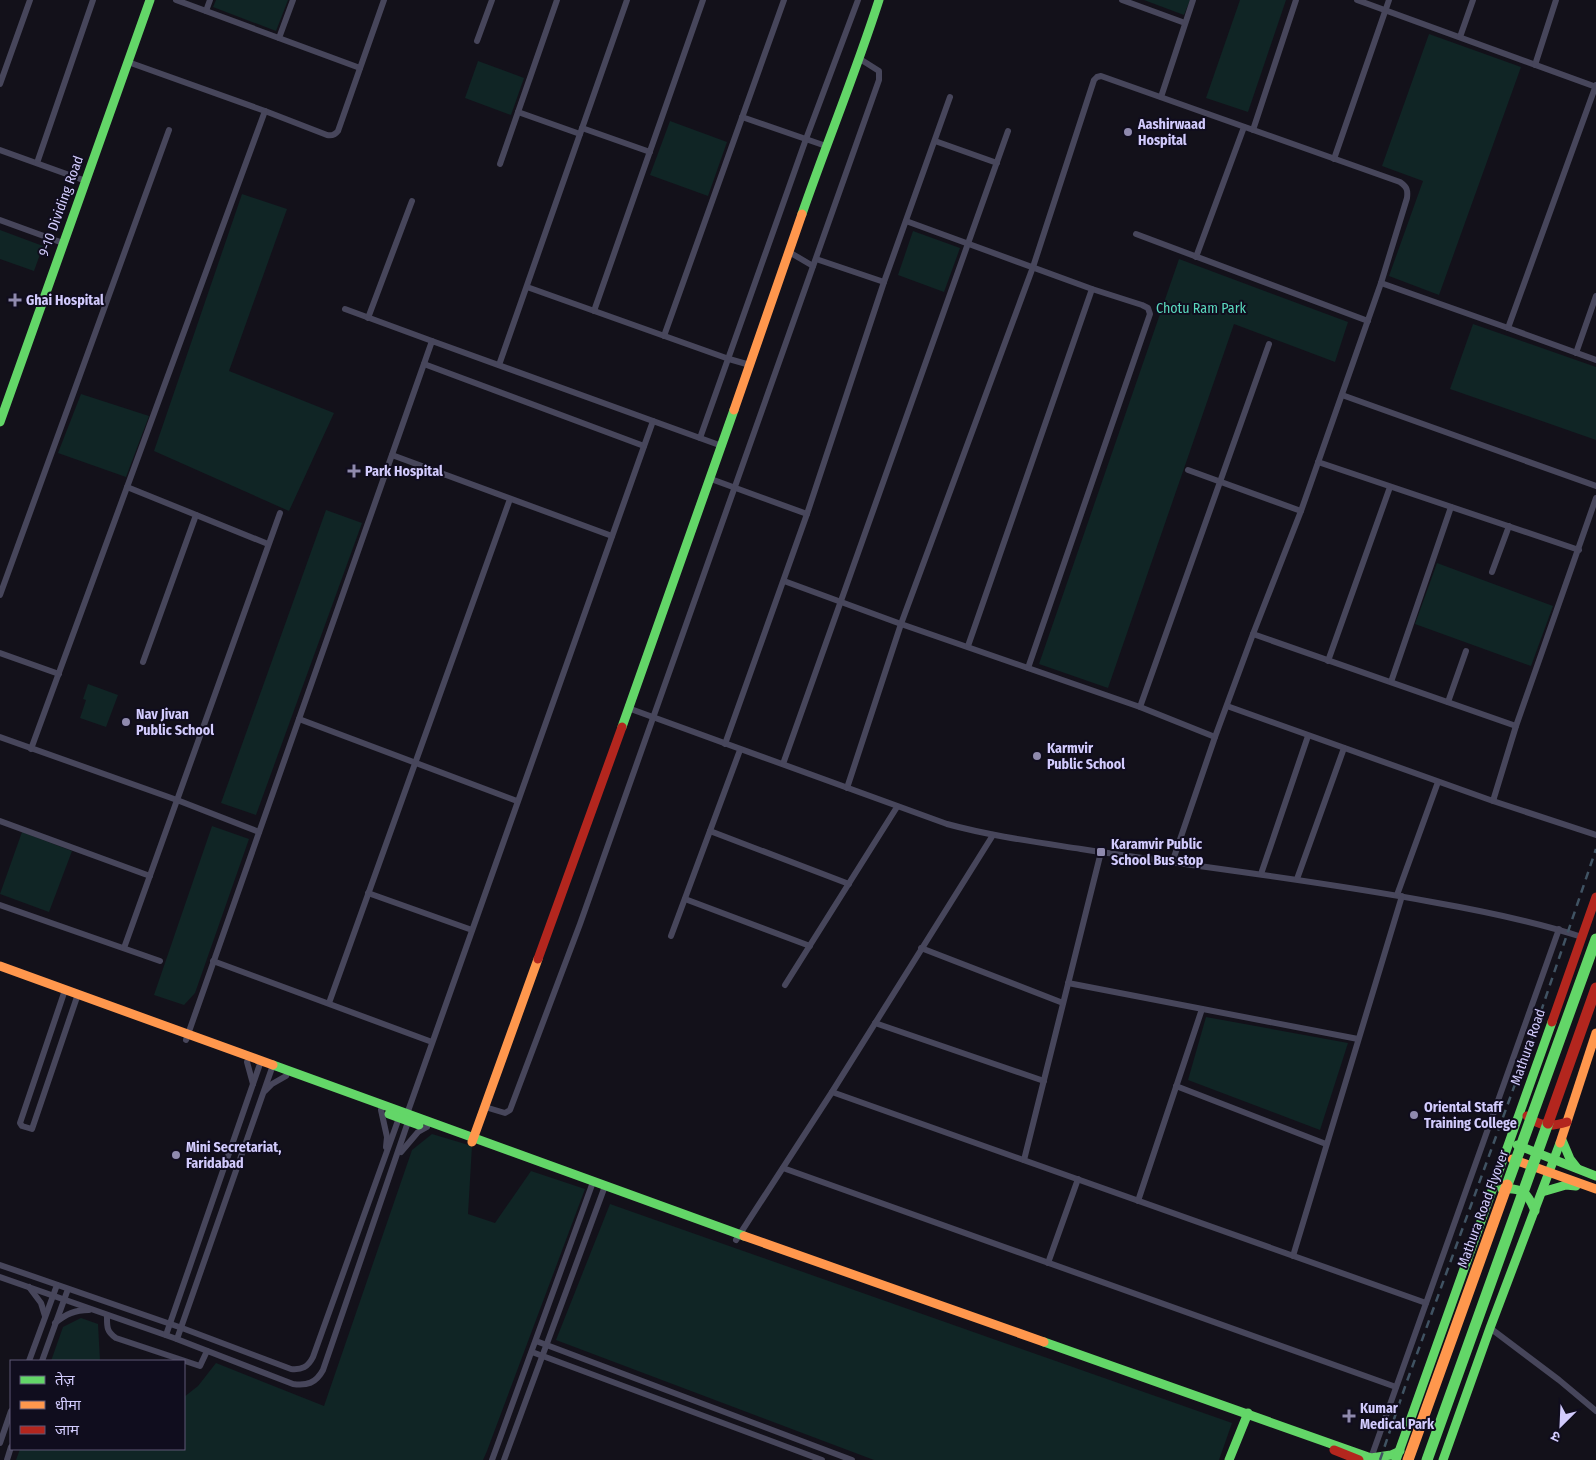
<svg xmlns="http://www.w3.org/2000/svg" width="1596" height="1460" font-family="'Fira Sans Condensed','Noto Sans Devanagari',sans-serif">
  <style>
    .green { fill: #102525 }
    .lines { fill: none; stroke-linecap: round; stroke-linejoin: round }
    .street { stroke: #47465b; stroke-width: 6 }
    .fast { stroke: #63d668; stroke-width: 9 }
    .slow { stroke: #ff974d; stroke-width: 9 }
    .jam { stroke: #b3261e; stroke-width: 9 }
    .rail { stroke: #405363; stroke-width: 2.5; stroke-dasharray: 8 6; stroke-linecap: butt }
    .fast-bridge { stroke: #63d668; stroke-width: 11 }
    .slow-bridge { stroke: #ff974d; stroke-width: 11 }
    .jam-bridge { stroke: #b3261e; stroke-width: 11 }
    .poi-dot { fill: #8f8aae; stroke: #100d1e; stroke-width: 2 }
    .labels { text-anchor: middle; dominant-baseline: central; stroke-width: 4; stroke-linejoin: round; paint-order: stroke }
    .poi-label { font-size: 14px; font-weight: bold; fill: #d2cbfd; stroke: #100d1e; text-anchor: start }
    .street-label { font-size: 14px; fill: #d2cbfd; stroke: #100d1e }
    .park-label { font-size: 14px; fill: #5adabe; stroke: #100d1e }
  </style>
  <rect width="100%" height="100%" fill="#13111a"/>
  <g class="green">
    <polygon points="216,0 288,0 276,31 213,7"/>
    <polygon points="1144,0 1190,0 1184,15"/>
    <polygon points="1240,0 1286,0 1248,112 1206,98"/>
    <polygon points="1429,34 1521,67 1439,295 1389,276 1423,181 1382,166"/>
    <polygon points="478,61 524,78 511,115 465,98"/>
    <polygon points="670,121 727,142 708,196 650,175"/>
    <polygon points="242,194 287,209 229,371 334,413 289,511 154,451"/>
    <polygon points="0,230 43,246 34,271 0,259"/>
    <polygon points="913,231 960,248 944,292 898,275"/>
    <polygon points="1179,259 1348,322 1335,362 1234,324 1108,688 1039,664"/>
    <polygon points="1473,324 1596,367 1596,440 1450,389"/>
    <polygon points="81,394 149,416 126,477 58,453"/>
    <polygon points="326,510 362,523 256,815 221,803"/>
    <polygon points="1437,563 1553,606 1531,666 1415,624"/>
    <polygon points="88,684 118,695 106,727 80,718 86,700 83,699"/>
    <polygon points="212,826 249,839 195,993 184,1005 154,995"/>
    <polygon points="22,832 72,851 49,912 0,894"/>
    <polygon points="1206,1017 1348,1043 1320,1130 1188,1080"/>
    <polygon points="432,1134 472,1146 468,1214 495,1223 531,1171 585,1189 487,1451 483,1460 16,1460 20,1449 184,1449 184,1397 198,1386 216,1363 324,1406 412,1150"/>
    <polygon points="610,1204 1232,1423 1219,1460 874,1460 556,1340"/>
    <polygon points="81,1318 98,1324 100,1361 51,1361 63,1327"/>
  </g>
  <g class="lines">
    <g class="street">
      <polyline points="176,0 360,68"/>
      <polyline points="1122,0 1185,23"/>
      <polyline points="1357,0 1596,87"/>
      <polyline points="206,11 210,0"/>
      <polyline points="1460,37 1473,0"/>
      <polyline points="279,38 293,0"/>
      <polyline points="477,41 492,0"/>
      <path d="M 128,62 L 265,111 L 327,135 C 332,136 335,135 338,131 L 384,0"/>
      <polyline points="1535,65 1556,0"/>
      <polyline points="0,84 30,0"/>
      <polyline points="1161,97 1193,0"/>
      <polyline points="518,112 580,134"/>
      <polyline points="742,117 826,146"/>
      <polyline points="582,128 650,152"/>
      <polyline points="1253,130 1296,0"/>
      <polyline points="935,141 997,163"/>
      <polyline points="0,150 86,181"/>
      <polyline points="1334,159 1389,0"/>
      <polyline points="37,163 93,0"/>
      <polyline points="500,164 557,0"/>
      <polyline points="0,220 63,243"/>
      <polyline points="906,221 1092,289 1142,305 1148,308 1150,314 1028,668"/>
      <polyline points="1136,234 1368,321"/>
      <polyline points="789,252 813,266"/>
      <polyline points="1196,257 1244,127"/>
      <polyline points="816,259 884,282"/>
      <polyline points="1381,283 1508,328 1596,360"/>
      <polyline points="527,287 729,359 750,365"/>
      <polyline points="345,309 432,341"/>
      <polyline points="594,311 703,0"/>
      <polyline points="368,318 412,201"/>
      <polyline points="1508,328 1596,85"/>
      <polyline points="664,336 784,0"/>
      <polyline points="1576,353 1596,296"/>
      <polyline points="424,364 644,446"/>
      <polyline points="499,365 627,0"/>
      <polyline points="1342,395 1596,486"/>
      <polyline points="700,438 806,139 858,0"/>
      <polyline points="392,455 612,536"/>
      <polyline points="1318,462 1579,550"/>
      <polyline points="1188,470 1301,511"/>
      <polyline points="711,479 807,514"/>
      <polyline points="127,487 268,544"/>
      <polyline points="1492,572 1509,526"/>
      <polyline points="784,581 901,624 1140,707 1215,737"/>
      <polyline points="0,595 169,130"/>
      <polyline points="1253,634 1516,726"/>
      <polyline points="968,646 1092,289"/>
      <polyline points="0,653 59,674"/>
      <polyline points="1328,661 1390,487"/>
      <polyline points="143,662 196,515"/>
      <polyline points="1391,682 1451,507"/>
      <polyline points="1448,702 1466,651"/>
      <polyline points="1227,706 1493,801 1596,835"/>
      <polyline points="1140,707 1269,344"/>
      <path d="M 628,708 L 947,824 C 991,836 1036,842 1081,849 C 1198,867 1315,880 1432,902 C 1483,911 1533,921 1582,937"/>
      <polyline points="299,719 517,801"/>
      <polyline points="0,737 177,800 259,832"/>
      <polyline points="725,744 807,514 884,282 950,97"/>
      <polyline points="31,749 265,111"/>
      <polyline points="783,764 1008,131"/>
      <path d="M 847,788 L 901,624 L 1033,267 L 1094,80 L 1097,77 L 1101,76 L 1400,182 C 1407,187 1408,190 1407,198 L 1381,283 L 1301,511 L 1253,634 L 1215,737 L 1172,863"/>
      <polyline points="1493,801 1516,726 1596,498"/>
      <polyline points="0,821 150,876"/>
      <polyline points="710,831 849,884"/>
      <polyline points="1261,874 1308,736"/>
      <polyline points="1297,879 1344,748"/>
      <polyline points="368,893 472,930"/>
      <polyline points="1397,895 1438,782"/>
      <polyline points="685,899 810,946"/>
      <polyline points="0,905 160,961"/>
      <polyline points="671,936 740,750"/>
      <polyline points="124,948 280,513"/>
      <polyline points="921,948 1063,1003"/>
      <polyline points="213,961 432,1042"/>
      <polyline points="1068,983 1358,1039"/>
      <polyline points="785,985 897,807"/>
      <polyline points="65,990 20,1123 22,1126 32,1129 78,994"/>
      <polyline points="329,1003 510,499"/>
      <polyline points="875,1023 1044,1081"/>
      <polyline points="186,1040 432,341 722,446"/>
      <polyline points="247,1062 253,1084"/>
      <polyline points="1176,1086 1326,1144"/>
      <polyline points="265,1091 272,1084 286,1076"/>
      <polyline points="832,1092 1426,1303"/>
      <polyline points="485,1107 505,1113 510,1110 580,924 879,80 879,71 860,59"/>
      <polyline points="381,1110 387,1137 386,1147"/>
      <polyline points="407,1114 653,421"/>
      <polyline points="401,1152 418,1132 427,1127"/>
      <polyline points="1024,1160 1101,852"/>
      <polyline points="783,1168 1396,1387"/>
      <polyline points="1138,1201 1202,1009"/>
      <polyline points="736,1240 832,1092 993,835"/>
      <polyline points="1293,1256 1402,896"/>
      <polyline points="1048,1263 1078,1179"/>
      <path d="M 0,1265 L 182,1328 L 291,1369 C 302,1370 308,1367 313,1357 L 400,1115"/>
      <path d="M 0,1277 L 174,1338 L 293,1384 C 307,1386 316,1383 323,1370 L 409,1119"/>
      <polyline points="29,1287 41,1303 45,1316"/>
      <path d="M 107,1315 C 107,1326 106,1331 116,1338 L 200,1366 L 207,1351"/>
      <path d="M 55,1323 C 66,1314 75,1310 89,1310"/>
      <polyline points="1490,1328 1559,1380 1596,1411"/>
      <polyline points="166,1335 261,1061"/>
      <polyline points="177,1339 273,1065"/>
      <polyline points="536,1341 852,1460"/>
      <polyline points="532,1352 822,1460"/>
      <polyline points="29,1361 57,1285"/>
      <polyline points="42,1361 68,1289"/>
      <polyline points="0,1443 11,1411"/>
      <polyline points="1371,1458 1559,929"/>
      <polyline points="7,1460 11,1447"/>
      <polyline points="492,1460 593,1182"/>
      <polyline points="504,1460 605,1186"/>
    </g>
    <g class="fast">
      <path d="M 802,214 C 827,142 856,72 879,0"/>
      <polyline points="0,422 150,0"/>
      <polyline points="622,727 734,410"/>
      <polyline points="273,1065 744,1236"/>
      <polyline points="389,1114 419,1125"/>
      <polyline points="1562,1140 1570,1159 1577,1168"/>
      <polyline points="1517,1145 1596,1176"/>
      <path d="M 1502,1189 C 1522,1187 1528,1193 1535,1211"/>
      <polyline points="1542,1192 1566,1185 1576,1186"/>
      <polyline points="1044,1342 1371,1458 1391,1455 1400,1451"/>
      <polyline points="1229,1460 1248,1413"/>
      <polyline points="1396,1460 1552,1022"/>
      <polyline points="1443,1460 1490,1328 1560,1143"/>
    </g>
    <g class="slow">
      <polyline points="734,410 802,214"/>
      <polyline points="0,966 273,1065"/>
      <polyline points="472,1142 538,959"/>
      <polyline points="1560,1143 1596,1033"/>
      <polyline points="1512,1159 1596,1189"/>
      <polyline points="744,1236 1044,1342"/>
    </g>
    <g class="jam">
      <polyline points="538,959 622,727"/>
      <polyline points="1552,1022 1596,897"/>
      <path d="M 1527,1116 C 1540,1127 1551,1127 1567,1122"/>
      <polyline points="1334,1450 1359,1460"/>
    </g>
    <polyline class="rail" points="1380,1460 1406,1384 1534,1032 1596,849"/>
    <g class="fast-bridge">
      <polyline points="1507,1185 1596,939"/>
      <polyline points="1427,1460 1548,1123"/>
    </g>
    <polyline class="slow-bridge" points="1408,1460 1507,1185"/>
    <polyline class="jam-bridge" points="1548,1123 1596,988"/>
  </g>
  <g class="poi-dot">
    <circle cx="1128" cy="132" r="5"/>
    <path d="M12.5 292.5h5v5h5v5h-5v5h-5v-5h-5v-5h5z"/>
    <path d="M351.5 463.5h5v5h5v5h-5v5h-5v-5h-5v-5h5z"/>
    <circle cx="126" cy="722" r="5"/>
    <circle cx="1037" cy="756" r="5"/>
    <rect x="1096" y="847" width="10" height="10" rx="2.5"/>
    <circle cx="1414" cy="1115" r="5"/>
    <circle cx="176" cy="1155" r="5"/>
    <path d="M1346.5 1408.5h5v5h5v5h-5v5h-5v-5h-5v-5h5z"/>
  </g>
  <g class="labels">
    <g class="poi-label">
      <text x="1138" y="124">Aashirwaad<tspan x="1138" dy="16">Hospital</tspan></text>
      <text x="26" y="300">Ghai Hospital</text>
      <text x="365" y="471">Park Hospital</text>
      <text x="136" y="714">Nav Jivan<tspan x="136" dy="16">Public School</tspan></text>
      <text x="1047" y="748">Karmvir<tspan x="1047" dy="16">Public School</tspan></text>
      <text x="1111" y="844">Karamvir Public<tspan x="1111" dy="16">School Bus stop</tspan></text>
      <text x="1424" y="1107">Oriental Staff<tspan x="1424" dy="16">Training College</tspan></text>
      <text x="186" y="1147">Mini Secretariat,<tspan x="186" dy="16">Faridabad</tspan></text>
      <text x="1360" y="1408">Kumar<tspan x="1360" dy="16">Medical Park</tspan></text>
    </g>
    <g class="street-label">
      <text transform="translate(61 206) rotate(-70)">9-10 Dividing Road</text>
      <text transform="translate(1528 1047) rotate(-71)">Mathura Road</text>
      <text transform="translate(1483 1209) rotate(-70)">Mathura Road Flyover</text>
    </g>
    <g class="park-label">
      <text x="1201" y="308">Chotu Ram Park</text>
    </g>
  </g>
  <rect x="10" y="1360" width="175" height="90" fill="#100d1e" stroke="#5e5977"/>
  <rect x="20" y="1376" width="25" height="8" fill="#63d668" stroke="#5e5977"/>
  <text x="55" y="1385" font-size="15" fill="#d2cbfd">तेज़</text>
  <rect x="20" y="1401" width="25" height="8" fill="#ff974d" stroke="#5e5977"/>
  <text x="55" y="1410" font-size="15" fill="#d2cbfd">धीमा</text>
  <rect x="20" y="1426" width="25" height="8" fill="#b3261e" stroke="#5e5977"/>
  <text x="55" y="1435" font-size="15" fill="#d2cbfd">जाम</text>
  <g transform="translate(1561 1425) rotate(204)" stroke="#100d1e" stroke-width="4" paint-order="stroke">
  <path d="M0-4L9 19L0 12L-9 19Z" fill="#d2cbfd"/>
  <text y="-8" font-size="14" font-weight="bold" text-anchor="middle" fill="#d2cbfd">उ</text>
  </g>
</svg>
